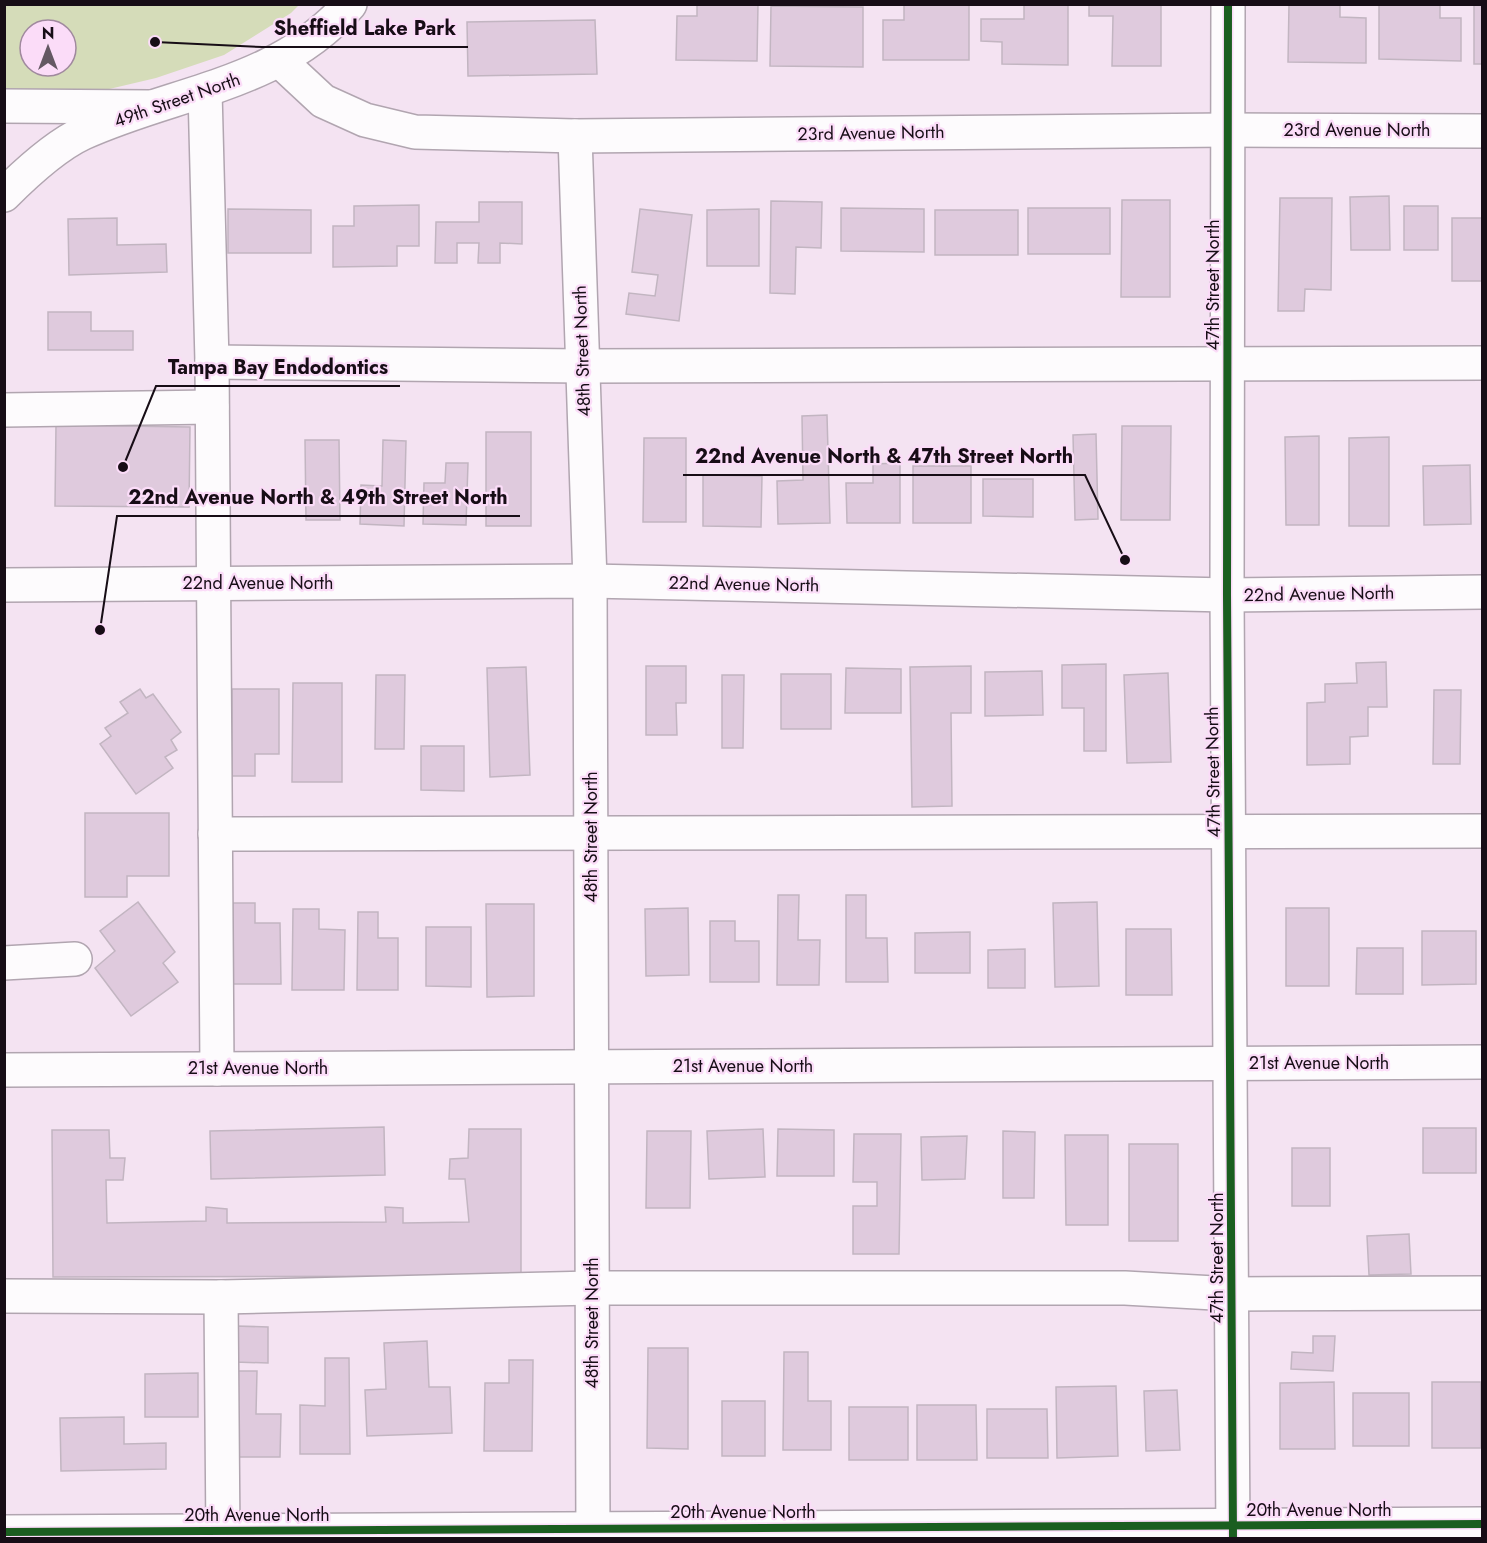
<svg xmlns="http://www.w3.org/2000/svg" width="1487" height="1543" font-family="Jost,sans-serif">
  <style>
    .green { fill: #d5dcb9; fill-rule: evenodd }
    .building { fill: #dfcadd; stroke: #c2b5c1; stroke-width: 1.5 }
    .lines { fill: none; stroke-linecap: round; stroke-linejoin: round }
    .minor-casing { stroke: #b1a5b0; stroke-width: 36 }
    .major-casing { stroke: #b1a5b0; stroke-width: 36 }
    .minor { stroke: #fdfbfd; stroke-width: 33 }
    .major { stroke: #fdfbfd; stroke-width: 33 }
    .cycleway-casing { stroke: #fbdcf8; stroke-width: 11 }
    .cycleway { stroke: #1b5e20; stroke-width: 8 }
    .labels { text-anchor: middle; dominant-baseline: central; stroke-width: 4.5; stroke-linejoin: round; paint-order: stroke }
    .street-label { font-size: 18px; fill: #170d16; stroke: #fbdcf8 }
    .leader { fill: none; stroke: #170d16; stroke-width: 2 }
    .callout-dot { fill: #170d16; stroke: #fbdcf8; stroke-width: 2 }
    .callout-label { font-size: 20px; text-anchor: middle; font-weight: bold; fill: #170d16; stroke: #fbdcf8; stroke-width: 4.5; stroke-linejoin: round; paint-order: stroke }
  </style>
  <rect width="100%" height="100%" fill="#f4e3f2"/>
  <path class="green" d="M 4,5 L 299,5 L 291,13 L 224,55 L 156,78 L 105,90 L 5,90 ZM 30,30 L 66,30 L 66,66 L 30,66 Z"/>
  <g class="building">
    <polygon points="697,4 758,4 757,61 676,60 677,16 697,16"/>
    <polygon points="904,4 969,4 969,60 883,60 883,20 904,20"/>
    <polygon points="1024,4 1068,4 1068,65 1002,64 1002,42 981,41 981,19 1024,19"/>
    <polygon points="1089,4 1161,4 1161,66 1112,66 1113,16 1089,16"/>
    <polygon points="1289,4 1340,4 1340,17 1366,18 1366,63 1288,62"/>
    <polygon points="1379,4 1440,4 1440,18 1461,18 1461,61 1379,59"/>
    <rect x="1474" y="4" width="8" height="60"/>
    <polygon points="771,6 863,7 863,67 770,66"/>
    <polygon points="595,20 597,74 468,76 467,22"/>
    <polygon points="1389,196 1390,250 1351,250 1350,197"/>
    <polygon points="1280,198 1332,198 1331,290 1305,289 1304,311 1278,311"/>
    <polygon points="1122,200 1170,200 1170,297 1121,297"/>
    <polygon points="771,201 822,202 821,248 796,247 795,294 770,293"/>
    <polygon points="479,202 522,202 522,244 500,243 500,263 478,263 479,243 457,243 457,263 435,263 436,222 479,222"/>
    <polygon points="419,205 419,246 397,246 397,266 333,267 333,226 354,226 354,206"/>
    <rect x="1404" y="206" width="34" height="44"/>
    <polygon points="841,208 924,209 924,252 841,251"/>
    <rect x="1028" y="208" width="82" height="46"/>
    <polygon points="228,209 311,210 311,253 228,253"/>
    <polygon points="640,209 692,215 679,321 626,314 629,293 655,296 658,275 632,272"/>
    <polygon points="759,209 759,266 707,266 707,210"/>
    <rect x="935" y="210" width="83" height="45"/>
    <polygon points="117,218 117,245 166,244 167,272 69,275 68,219"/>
    <rect x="1452" y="218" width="30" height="63"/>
    <polygon points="48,312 91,312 91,331 133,331 133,350 48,350"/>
    <polygon points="827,415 830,523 778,524 777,481 803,480 802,416"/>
    <polygon points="56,425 190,427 189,507 55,506"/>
    <polygon points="1122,426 1171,426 1170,520 1121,520"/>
    <rect x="486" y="432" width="45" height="94"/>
    <polygon points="1096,434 1098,519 1075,520 1073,435"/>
    <polygon points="1319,436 1319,525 1286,525 1285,437"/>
    <polygon points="1389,437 1389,526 1349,526 1349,438"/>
    <polygon points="644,438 686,438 686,522 643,522"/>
    <polygon points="305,440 339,440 340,520 306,520"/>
    <polygon points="383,440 406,441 404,526 360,524 361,485 382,486"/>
    <polygon points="446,463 468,463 466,525 423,524 424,483 445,483"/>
    <polygon points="900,463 900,523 847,523 846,483 873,483 873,464"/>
    <polygon points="1470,465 1471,524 1424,525 1423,466"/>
    <rect x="913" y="466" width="58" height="57"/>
    <polygon points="703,475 762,476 761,527 703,526"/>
    <polygon points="983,479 1033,479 1033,517 983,516"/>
    <polygon points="1386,662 1387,707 1368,707 1368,736 1350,737 1350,764 1307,765 1307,703 1325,702 1325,684 1357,683 1356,663"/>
    <polygon points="1106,664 1106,751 1084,751 1084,708 1062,708 1062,665"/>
    <polygon points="646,666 686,666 686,703 676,703 677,735 646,735"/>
    <polygon points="971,666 971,713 951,713 952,806 912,807 910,667"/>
    <polygon points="526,667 530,775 490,777 487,668"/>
    <polygon points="846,668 901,669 901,713 845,713"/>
    <polygon points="1042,671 1043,715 985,716 985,672"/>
    <polygon points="1168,673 1171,762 1127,763 1124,675"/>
    <rect x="781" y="674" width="50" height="55"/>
    <polygon points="376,675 405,675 404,749 375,749"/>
    <polygon points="722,675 744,675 743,748 722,748"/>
    <polygon points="293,683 342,683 342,782 292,782"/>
    <polygon points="140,689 146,698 153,694 181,732 171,740 177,750 165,757 173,768 136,794 100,744 111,736 105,728 128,713 120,702"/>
    <polygon points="232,689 279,689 279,754 255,754 255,776 232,776"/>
    <polygon points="1434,690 1461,690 1460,764 1433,764"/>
    <polygon points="421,746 464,746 464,791 421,790"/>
    <polygon points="85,813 169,813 169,876 127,876 127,897 85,897"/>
    <polygon points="778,895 799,895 798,940 820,940 819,985 777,985"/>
    <polygon points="846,895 866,895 866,938 887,938 888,982 846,982"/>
    <polygon points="138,902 175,952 163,963 178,982 131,1016 95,968 115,951 100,931"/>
    <polygon points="1097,902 1099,986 1055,987 1053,903"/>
    <polygon points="230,903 255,903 255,923 280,923 281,984 230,984"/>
    <polygon points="486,904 534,904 534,996 487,997"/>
    <polygon points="688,908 689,975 646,976 645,909"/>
    <rect x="1286" y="908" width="43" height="78"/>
    <polygon points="293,909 319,909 319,929 345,930 344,990 292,990"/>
    <polygon points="358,912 378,912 378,938 398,938 398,990 357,990"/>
    <polygon points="710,921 735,921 735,941 759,941 759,982 710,982"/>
    <polygon points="426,927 471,927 471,987 426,986"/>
    <polygon points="1126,929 1171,929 1172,995 1126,995"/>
    <polygon points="1422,931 1476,931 1476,984 1422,985"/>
    <polygon points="970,932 970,973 915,973 915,933"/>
    <polygon points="1357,948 1403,948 1403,994 1356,994"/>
    <polygon points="1025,949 1025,988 988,988 988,950"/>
    <polygon points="384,1127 385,1175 211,1179 210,1131"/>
    <rect x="1423" y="1128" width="53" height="45"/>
    <polygon points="469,1129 521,1129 521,1276 53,1277 52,1130 109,1130 110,1158 125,1158 123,1180 106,1180 107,1223 206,1221 206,1207 227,1209 227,1223 386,1222 385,1207 403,1208 403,1223 469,1222 465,1179 449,1179 450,1159 468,1158"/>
    <polygon points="763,1129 765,1177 709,1179 707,1131"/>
    <polygon points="778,1129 834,1130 834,1176 777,1176"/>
    <polygon points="647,1131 691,1131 690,1208 646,1208"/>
    <polygon points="1003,1131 1035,1132 1034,1198 1003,1198"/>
    <polygon points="854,1134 901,1134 899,1254 853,1254 853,1206 877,1206 877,1182 853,1182"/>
    <polygon points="1065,1135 1108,1135 1108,1225 1066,1225"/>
    <polygon points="967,1136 965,1179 922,1180 921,1137"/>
    <rect x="1129" y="1144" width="49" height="97"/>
    <rect x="1292" y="1148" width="38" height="58"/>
    <polygon points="1409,1234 1411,1274 1369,1275 1367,1236"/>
    <polygon points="236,1326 268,1327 268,1363 235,1362"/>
    <polygon points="1313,1336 1335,1336 1333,1371 1291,1369 1292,1352 1313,1353"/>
    <polygon points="427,1341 429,1387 450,1387 452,1433 367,1436 365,1390 386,1389 384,1343"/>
    <polygon points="648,1348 688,1348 688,1449 647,1448"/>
    <polygon points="784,1352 808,1352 808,1401 831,1401 831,1450 783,1450"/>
    <polygon points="325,1358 349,1358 350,1454 300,1454 300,1405 325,1406"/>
    <polygon points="509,1360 533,1360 532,1451 484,1451 485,1383 509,1383"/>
    <polygon points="233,1371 257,1371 256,1414 281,1414 280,1457 232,1457"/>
    <polygon points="198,1373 198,1417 145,1417 145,1374"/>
    <polygon points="1334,1382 1335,1449 1280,1449 1280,1383"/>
    <rect x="1432" y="1382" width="49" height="66"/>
    <polygon points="1116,1386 1118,1456 1057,1458 1056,1387"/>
    <polygon points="1177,1390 1180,1450 1146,1451 1144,1391"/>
    <rect x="1353" y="1393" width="56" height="53"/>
    <rect x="722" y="1401" width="43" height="55"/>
    <polygon points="917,1405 976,1405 977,1460 917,1460"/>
    <rect x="849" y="1407" width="59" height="53"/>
    <polygon points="987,1409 1047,1409 1048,1458 987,1458"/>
    <polygon points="124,1417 124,1444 166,1443 166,1469 61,1471 60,1418"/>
  </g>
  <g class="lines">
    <defs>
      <g id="minor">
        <polyline points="1228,4 1227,595 1233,1538"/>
        <polyline points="280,61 323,101 365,120 415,132 575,136 1228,130 1482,131"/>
        <polyline points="205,91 212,362 217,1069"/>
        <polyline points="4,106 150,107"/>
        <polyline points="575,136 590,581 593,1538"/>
        <polyline points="212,362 583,366 1482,363"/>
        <polyline points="4,410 212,407"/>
        <polyline points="215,834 1482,831"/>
        <polyline points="4,963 75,959"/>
        <polyline points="4,1070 1482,1062"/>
        <polyline points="4,1296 221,1297 592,1288 1125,1288 1232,1294 1482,1293"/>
        <polyline points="221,1297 223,1538"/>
        <polyline points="4,1532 1482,1524"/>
      </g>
      <g id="major">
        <path d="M 4,195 C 25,174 55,146 83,133 C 175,91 278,86 350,4"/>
        <polyline points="4,585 590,581 1227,595 1482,592"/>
      </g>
    </defs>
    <use href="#minor" class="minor-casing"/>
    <use href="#major" class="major-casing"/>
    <use href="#minor" class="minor"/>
    <use href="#major" class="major"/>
    <defs>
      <g id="cycleway">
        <polyline points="1228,4 1227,595 1233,1538"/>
        <polyline points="4,1532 1482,1524"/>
      </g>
    </defs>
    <use href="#cycleway" class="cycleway-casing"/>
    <use href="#cycleway" class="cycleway"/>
  </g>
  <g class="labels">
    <g class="street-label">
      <text transform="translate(177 100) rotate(-19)">49th Street North</text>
      <text x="1357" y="130">23rd Avenue North</text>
      <text transform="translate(871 133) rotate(-1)">23rd Avenue North</text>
      <text transform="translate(1213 285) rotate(-90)">47th Street North</text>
      <text transform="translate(582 351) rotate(-92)">48th Street North</text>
      <text x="258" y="583">22nd Avenue North</text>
      <text transform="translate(744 584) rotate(1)">22nd Avenue North</text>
      <text transform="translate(1319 594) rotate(-1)">22nd Avenue North</text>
      <text transform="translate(1213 772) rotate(-91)">47th Street North</text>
      <text transform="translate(591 837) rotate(-90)">48th Street North</text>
      <text x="1319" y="1063">21st Avenue North</text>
      <text x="743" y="1066">21st Avenue North</text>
      <text x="258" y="1068">21st Avenue North</text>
      <text transform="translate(1217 1258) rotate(-90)">47th Street North</text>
      <text transform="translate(592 1323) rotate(-90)">48th Street North</text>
      <text x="1319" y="1510">20th Avenue North</text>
      <text x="743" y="1512">20th Avenue North</text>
      <text x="257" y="1515">20th Avenue North</text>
    </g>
  </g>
  <path class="leader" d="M155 42L262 47H468M123 467L156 386H400M1125 560L1085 475H683M100 630L117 516H520"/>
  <g class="callout-dot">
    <circle cx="155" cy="42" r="6"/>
    <circle cx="123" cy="467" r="6"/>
    <circle cx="1125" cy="560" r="6"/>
    <circle cx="100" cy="630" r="6"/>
  </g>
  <g class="callout-label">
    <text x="365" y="35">Sheffield Lake Park</text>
    <text x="278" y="374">Tampa Bay Endodontics</text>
    <text x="884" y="463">22nd Avenue North &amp; 47th Street North</text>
    <text x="318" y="504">22nd Avenue North &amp; 49th Street North</text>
  </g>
  <rect width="1487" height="1543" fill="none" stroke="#170d16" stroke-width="12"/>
  <g transform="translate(48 48)"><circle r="28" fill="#fbdcf8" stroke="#a0899e" stroke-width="1.5"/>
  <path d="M0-4.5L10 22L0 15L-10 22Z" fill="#645863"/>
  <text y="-9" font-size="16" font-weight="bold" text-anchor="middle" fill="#170d16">N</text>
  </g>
</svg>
